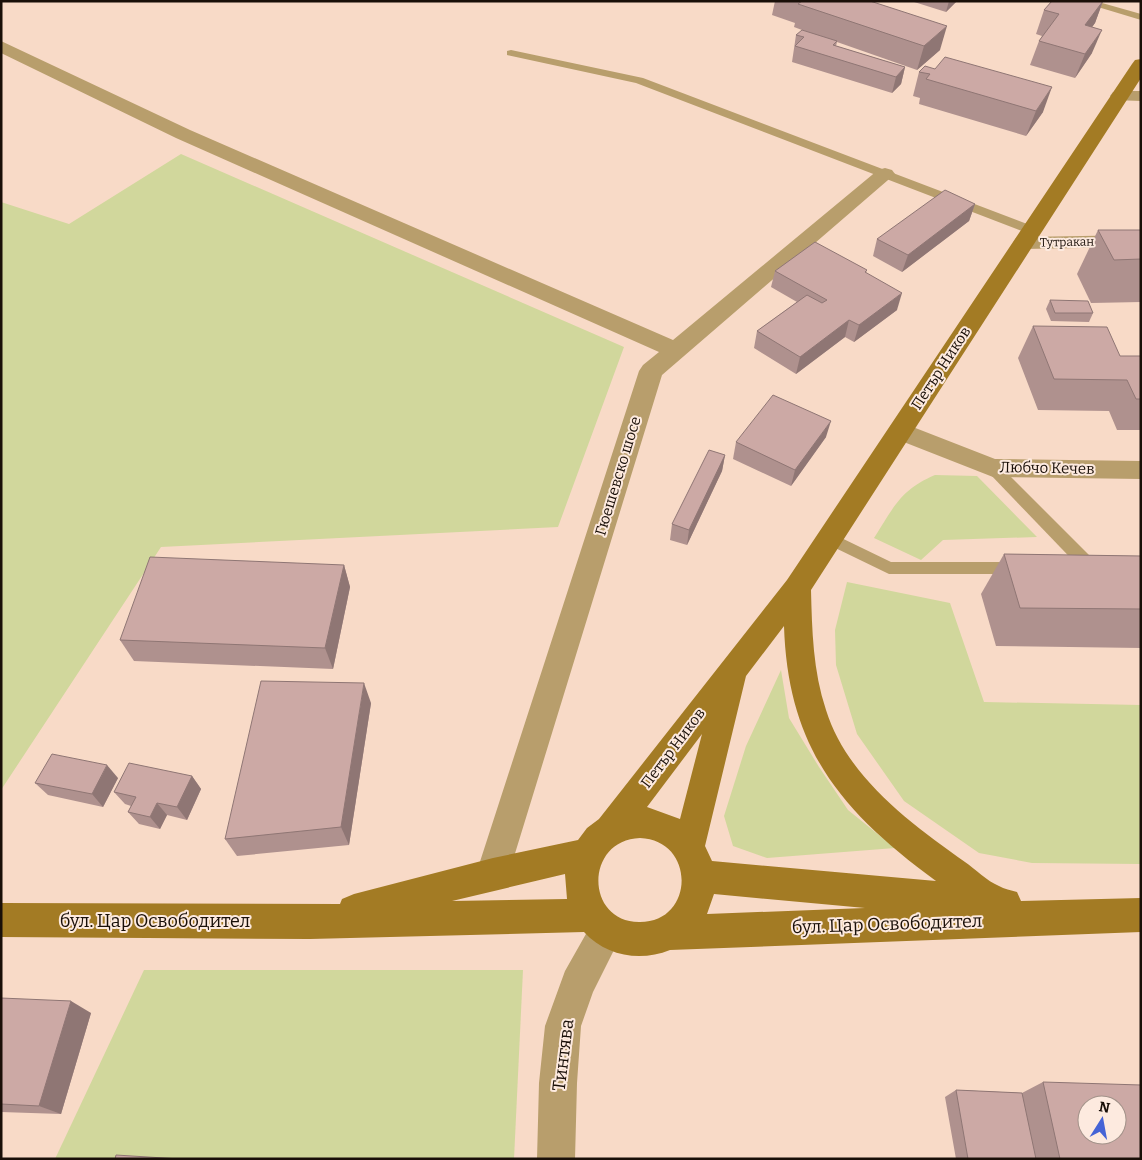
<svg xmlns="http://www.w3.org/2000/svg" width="1142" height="1160" font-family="Bitter,serif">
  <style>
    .green { fill: #d1d79c }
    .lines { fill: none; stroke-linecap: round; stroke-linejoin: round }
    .lane { fill: #b89e6c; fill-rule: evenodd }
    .street { fill: #b89e6c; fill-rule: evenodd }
    .secondary { fill: #a37b24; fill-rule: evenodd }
    .wall { fill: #af918e }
    .shaded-wall { fill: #8f7674 }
    .building { fill: #cca9a5; stroke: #8f7674; fill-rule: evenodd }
    .labels { text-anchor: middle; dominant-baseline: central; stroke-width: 4; stroke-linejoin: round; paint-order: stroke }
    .far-street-label { font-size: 12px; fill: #190f08; stroke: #fdeadf }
    .street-label { font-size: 15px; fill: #190f08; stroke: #fdeadf }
    .near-street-label { font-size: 18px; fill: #190f08; stroke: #fdeadf }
  </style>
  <rect width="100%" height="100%" fill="#f8dac7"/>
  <g class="green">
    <polygon points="181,154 624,347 558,527 161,547 1,790 1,202 69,224"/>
    <path d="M 935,475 L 977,476 L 1037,537 L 943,540 L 921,560 L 874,538 C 894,507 900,490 935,475 Z"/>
    <polygon points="847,582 950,603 984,702 1141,705 1141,864 1032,863 979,853 904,801 857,734 836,665 835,630"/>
    <polygon points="781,670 789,718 819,767 848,810 895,848 767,858 733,846 724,816 746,746"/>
    <polygon points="144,970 523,970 514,1159 55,1159"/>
  </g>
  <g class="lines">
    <g class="lane">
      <polygon points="1078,1 1095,1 1141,14 1141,20"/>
      <polygon points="511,50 643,78 1035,227 1037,230 1031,234 1027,233 636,83 507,55 507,51"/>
      <polygon points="993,462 998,464 1097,563 1099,568 1097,573 1091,574 1085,573 988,472 986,468 988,464"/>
      <polygon points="829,532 891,562 1018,562 1024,563 1026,568 1024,573 1018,574 889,574 823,542 821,538 823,534"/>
    </g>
    <g class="street">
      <polygon points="1,41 190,130 673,340 878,170 885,168 892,170 895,174 662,375 505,886 493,890 481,886 476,874 639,371 643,365 659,352 176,138 1,53"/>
      <polygon points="1119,91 1141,91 1141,101 1113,100 1110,96 1113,92"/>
      <polygon points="1141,235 1141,247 1023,249 1016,248 1013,243 1016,238 1023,237"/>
      <polygon points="900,422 995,459 1141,461 1141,479 993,477 891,437 888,431 891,425"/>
      <polygon points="607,913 619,918 624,930 593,992 581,1026 577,1083 575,1159 537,1159 539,1083 545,1026 565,971 595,918"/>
    </g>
    <path class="secondary" d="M 1141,59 L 1141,78 L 811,590 C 812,630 813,671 826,710 C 847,777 910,823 965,862 C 975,869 987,881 999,886 C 1004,889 1011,890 1017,892 L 1021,901 L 1141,898 L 1141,932 L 670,950 C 640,962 606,956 584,932 L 310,939 L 1,937 L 1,903 L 340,904 L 342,899 L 354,894 L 493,858 L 578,840 L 587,828 L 599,819 L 787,580 L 1132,64 L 1135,60 ZM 784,626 C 788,749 841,811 936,881 L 712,861 L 705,846 L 746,676 ZM 702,734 L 680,819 L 647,807 ZM 640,838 C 696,840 695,922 640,922 C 585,923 584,840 640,838 ZM 565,874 L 567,899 L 452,901 ZM 714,894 L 865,908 L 707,914 Z"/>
  </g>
  <g class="wall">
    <polygon points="775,1 870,1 940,50 917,70 837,42 836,46 905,67 901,84 892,93 792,62 796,35 810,33 794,27 795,23 772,15"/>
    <polygon points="911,1 957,1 946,12"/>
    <polygon points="1052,1 1103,1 1095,23 1092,27 1092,53 1075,78 1030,65 1039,41 1042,36 1036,34 1044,10"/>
    <polygon points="925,66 1043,112 1026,136 919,104 920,98 913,96 919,72"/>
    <polygon points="975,204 969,221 902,272 873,256 877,239"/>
    <polygon points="1098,230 1141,230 1141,302 1091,303 1077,274"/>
    <polygon points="867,270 866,273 897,310 854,342 845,337 796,374 754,348 757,331 797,302 771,287 775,271"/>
    <polygon points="1050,300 1093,313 1089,322 1051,321 1046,309"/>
    <polygon points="1033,326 1120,356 1141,356 1141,430 1117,430 1109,411 1038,410 1018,358"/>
    <polygon points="826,437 791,486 733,459 736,442"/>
    <polygon points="725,455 722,471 687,545 670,540 672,524"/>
    <polygon points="1004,554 1141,556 1141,648 996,646 981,594"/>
    <polygon points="344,565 350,587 333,669 134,661 120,640"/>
    <polygon points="371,703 349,845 237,856 225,839"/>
    <polygon points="192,776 201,789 187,820 167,815 160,829 139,824 128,812 131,806 125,804 114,792"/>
    <polygon points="118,778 103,807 48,795 35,783"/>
    <polygon points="1,998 91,1013 61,1114 1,1112"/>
    <polygon points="1043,1082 1141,1159 956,1159 945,1097 956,1090 1022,1093"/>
  </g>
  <g class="shaded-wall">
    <polygon points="949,1 957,1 946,12"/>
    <polygon points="1103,1 1095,23 1076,49 1085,25"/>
    <polygon points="947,26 940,50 917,70 924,46"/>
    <polygon points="1102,30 1092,53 1075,78 1085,54"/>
    <polygon points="905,67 901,84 892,93 896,77"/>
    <polygon points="1052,87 1043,112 1026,136 1036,111"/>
    <polygon points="975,204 969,221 902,272 908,255"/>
    <polygon points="902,293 897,310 854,342 859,325"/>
    <polygon points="849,320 845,337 796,374 800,357"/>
    <polygon points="831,421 826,437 791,486 795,470"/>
    <polygon points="725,455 722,471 687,545 689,530"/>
    <polygon points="344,565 350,587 333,669 325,648"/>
    <polygon points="364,683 371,703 349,845 341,827"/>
    <polygon points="107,765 118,778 103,807 92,794"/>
    <polygon points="192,776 201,789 187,820 177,807"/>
    <polygon points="157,803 167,815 160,829 150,817"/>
    <polygon points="71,1001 91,1013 61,1114 39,1106"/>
  </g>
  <g class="building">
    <polygon points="802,1 870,1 947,26 924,46 798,4"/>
    <polygon points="1052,1 1103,1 1085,25 1102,30 1085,54 1039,41 1059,14 1044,10"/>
    <polygon points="802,30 837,41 833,45 905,67 896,77 795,46 804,37 796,35"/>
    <polygon points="945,57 1052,87 1036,111 926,79 930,74 919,72 925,66 935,69"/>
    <polygon points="945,190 975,204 908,255 877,239"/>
    <polygon points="1098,230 1141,230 1141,259 1114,260"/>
    <polygon points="815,242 867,270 865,272 902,293 859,325 849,320 800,357 757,331 807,295 822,303 827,300 775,271"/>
    <polygon points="1050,300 1088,301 1093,313 1055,313"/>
    <polygon points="1033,326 1107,327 1120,356 1141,356 1141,399 1136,399 1127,380 1054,379"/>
    <polygon points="773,395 831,421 795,470 736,442"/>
    <polygon points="709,450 725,455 689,530 672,524"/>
    <polygon points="1004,554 1141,556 1141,609 1020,608"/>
    <polygon points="150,557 344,565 325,648 120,640"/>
    <polygon points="261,681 364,683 341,827 225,839"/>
    <polygon points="52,754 107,765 92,794 35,783"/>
    <polygon points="129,763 192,776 177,807 157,803 150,817 128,812 136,797 114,792"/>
    <polygon points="1,998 71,1001 39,1106 1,1104"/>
    <path d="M 1043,1082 L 1141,1085 L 1141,1159 L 1060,1159 ZM 1087,1105 L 1117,1105 L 1117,1135 L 1087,1135 Z"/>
    <polygon points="956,1090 1022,1093 1036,1159 968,1159"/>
    <polygon points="116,1155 180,1159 115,1159"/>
  </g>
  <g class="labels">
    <g class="far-street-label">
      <text transform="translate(1067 242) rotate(-1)">Тутракан</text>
    </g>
    <g class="street-label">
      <text transform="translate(941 368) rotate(-57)">Петър Ников</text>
      <text transform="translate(1047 468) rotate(1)">Любчо Кечев</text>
      <text transform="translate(618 476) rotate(-73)">Гюешевско шосе</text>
      <text transform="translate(673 748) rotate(-53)">Петър Ников</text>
    </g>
    <g class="near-street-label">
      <text x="155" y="921">бул. Цар Освободител</text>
      <text transform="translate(887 924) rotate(-2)">бул. Цар Освободител</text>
      <text transform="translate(563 1055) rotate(-83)">Тинтява</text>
    </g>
  </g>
  <rect width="1142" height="1160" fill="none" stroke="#190f08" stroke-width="5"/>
  <g transform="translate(1102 1120) rotate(11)"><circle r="24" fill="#fdeadf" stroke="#a29289"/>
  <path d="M0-4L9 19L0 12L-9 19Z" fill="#4563d6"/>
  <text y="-8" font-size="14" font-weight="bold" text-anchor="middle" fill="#190f08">N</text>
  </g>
</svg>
